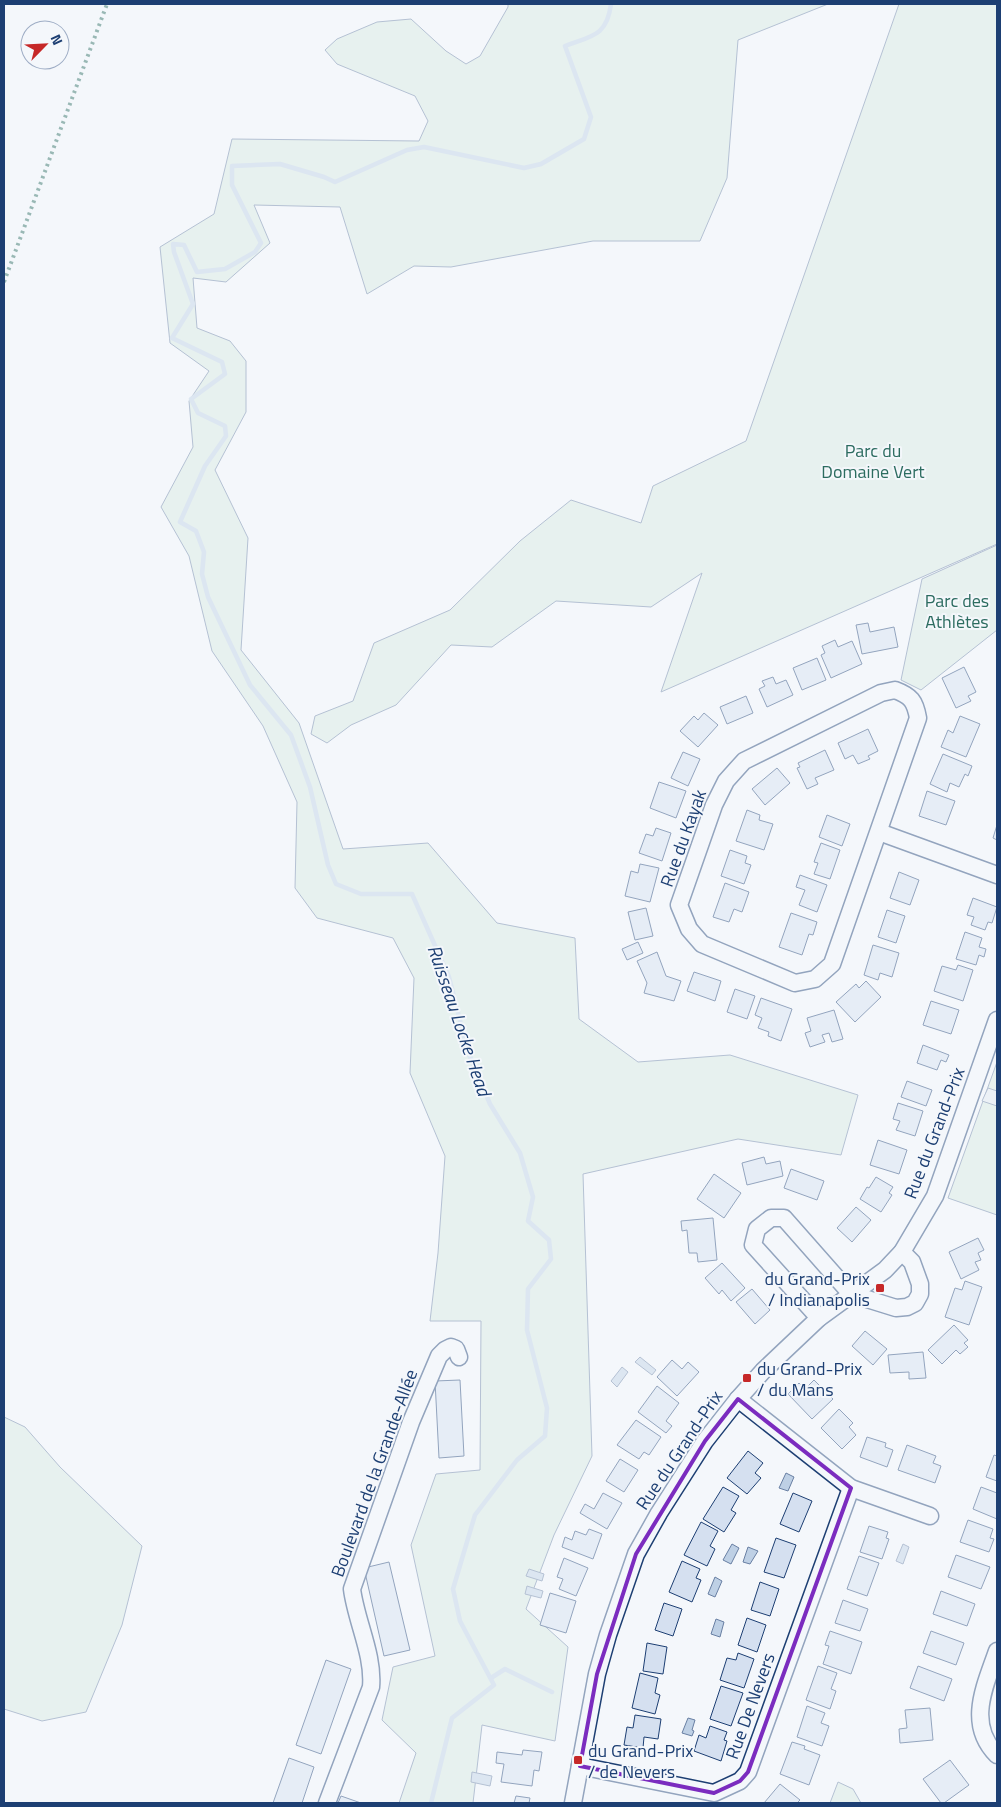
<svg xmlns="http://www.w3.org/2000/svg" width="1001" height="1807" font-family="'Titillium Web',sans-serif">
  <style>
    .green { fill: #d7e8df; stroke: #687fa3 }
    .parking { fill: #e3e8f0; stroke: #687fa3 }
    .water { fill: #bed0e5; stroke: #687fa3 }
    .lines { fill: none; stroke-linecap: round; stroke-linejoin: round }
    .stream { stroke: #bed0e5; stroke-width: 4.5 }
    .building { fill: #d5e0f0; stroke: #1d3f73 }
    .minor-casing { stroke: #1d3f73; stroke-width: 19 }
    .minor { stroke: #f4f7fb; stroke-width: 16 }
    .hedge { stroke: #2c6c60; stroke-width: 4; stroke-dasharray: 2.5 4; stroke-linecap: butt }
    .marked { fill: none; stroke: #7b2cbf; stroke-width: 4; stroke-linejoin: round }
    .poi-dot { fill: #c62828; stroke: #f4f7fb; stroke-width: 2 }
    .labels { text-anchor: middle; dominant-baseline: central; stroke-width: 4; stroke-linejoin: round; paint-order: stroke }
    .park-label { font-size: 18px; fill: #2c6c60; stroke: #f4f7fb }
    .street-label { font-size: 18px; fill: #1d3f73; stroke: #f4f7fb }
    .poi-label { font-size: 18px; fill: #1d3f73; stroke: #f4f7fb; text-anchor: start }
    .water-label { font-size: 19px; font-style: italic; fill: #1d3f73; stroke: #f4f7fb }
  </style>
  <rect width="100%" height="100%" fill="#f4f7fb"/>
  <g class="green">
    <polygon points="508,4 828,4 738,40 727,178 700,241 593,241 451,267 414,266 367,294 340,207 254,205 270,243 226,282 193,278 197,328 230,341 246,361 246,412 215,470 248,538 241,650 299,723 343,849 428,843 497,923 575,938 579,1019 638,1062 730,1055 858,1095 841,1155 738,1139 583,1174 592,1456 554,1535 526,1609 568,1647 555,1741 482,1725 473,1803 399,1803 416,1753 382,1720 393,1667 435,1656 411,1545 436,1474 480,1470 481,1321 430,1321 438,1253 445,1156 410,1073 414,978 393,938 317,918 295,888 297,802 263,726 212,651 189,556 161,507 193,447 189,401 209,371 170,343 160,247 214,214 232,139 419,141 428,121 415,96 337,64 325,50 337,39 377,22 411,19 446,51 466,64 480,56 508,7"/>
    <polygon points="899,4 997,4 997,544 661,692 702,573 651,607 556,601 492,647 451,645 396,705 351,725 327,743 311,734 315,716 353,701 374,643 450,610 520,541 571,500 641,523 653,486 746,441"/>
    <polygon points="997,545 997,630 921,690 901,680 922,579"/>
    <polygon points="997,1062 997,1215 948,1198"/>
    <polygon points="4,1417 25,1427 60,1467 142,1546 122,1625 86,1712 42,1721 4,1709"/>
    <polygon points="838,1782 853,1789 861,1803 830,1803"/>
  </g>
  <polygon class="parking" points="988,1088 997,1091 997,1106 982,1101"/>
  <g class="water">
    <polygon points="640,1357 656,1370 652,1375 635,1362"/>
    <polygon points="622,1367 628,1372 617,1387 611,1381"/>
    <polygon points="786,1473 794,1477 788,1491 779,1488"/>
    <polygon points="732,1544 739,1548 731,1564 723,1560"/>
    <polygon points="903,1544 909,1547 903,1564 896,1561"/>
    <polygon points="748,1547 758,1551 750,1564 743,1562"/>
    <polygon points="529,1569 544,1574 542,1581 526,1576"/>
    <polygon points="715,1577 722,1581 715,1597 708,1594"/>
    <polygon points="527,1586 543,1591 541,1598 525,1594"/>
    <polygon points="716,1619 724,1622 720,1637 711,1634"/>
    <polygon points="688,1718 695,1720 692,1730 694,1731 692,1736 682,1733"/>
    <polygon points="472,1772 492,1776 490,1786 471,1782"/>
  </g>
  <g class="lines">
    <g class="stream">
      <polyline points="491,1678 505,1669 552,1692"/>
      <path d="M 431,1803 L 452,1718 L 494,1685 L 460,1621 L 453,1589 L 475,1515 L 517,1460 L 545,1436 L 547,1408 L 527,1330 L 528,1289 L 551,1259 L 549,1240 L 528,1221 L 533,1197 L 520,1153 L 490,1104 L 468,1052 L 449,977 L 412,894 L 361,894 L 336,884 L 328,865 L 310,787 L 291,735 L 250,685 L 208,597 L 202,574 L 204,552 L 196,531 L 180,522 L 205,466 L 226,436 L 225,426 L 198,413 L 191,399 L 225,374 L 222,362 L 172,338 L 193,304 L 174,252 L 173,244 L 184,245 L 197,272 L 225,269 L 255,252 L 261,243 L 232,185 L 232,166 L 280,164 L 324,177 L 335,182 L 407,150 L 424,147 L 524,168 L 541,164 L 584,139 L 591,117 L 565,46 C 592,36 607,36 611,4"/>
    </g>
  </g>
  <g class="building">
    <polygon points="868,623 870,632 894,627 898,647 862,654 856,625"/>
    <polygon points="835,640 838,647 852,641 862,664 831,678 821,655 825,653 822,646"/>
    <polygon points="817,658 826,680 802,690 793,668"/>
    <polygon points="964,667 976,692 968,696 971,701 956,708 942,678"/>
    <polygon points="773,677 776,684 786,680 793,695 767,707 759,689 765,686 762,681"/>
    <polygon points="746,696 753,713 727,724 720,707"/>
    <polygon points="704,713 718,725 698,747 680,731 694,716 698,720"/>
    <polygon points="960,716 980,724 966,757 941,747 948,730 953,733"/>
    <polygon points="868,729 878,751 868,756 870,759 858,764 853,755 845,759 838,743"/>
    <polygon points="825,750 834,770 815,778 818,784 807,789 797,768 800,767 798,763"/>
    <polygon points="683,752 700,759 688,786 671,778"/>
    <polygon points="943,754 972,766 968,776 965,774 959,787 950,783 947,792 930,784"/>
    <polygon points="777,768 790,783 765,805 752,789"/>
    <polygon points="659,782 686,791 676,818 650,808"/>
    <polygon points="927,791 955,801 946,825 919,816"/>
    <polygon points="747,810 760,815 759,820 773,824 764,850 736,841"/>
    <polygon points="827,815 850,824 842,846 819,837"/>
    <polygon points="997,825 997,840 993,838"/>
    <polygon points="656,828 671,833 662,861 639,853 646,834 653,836"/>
    <polygon points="821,843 840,850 830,879 814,874 818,863 814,862"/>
    <polygon points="730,850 747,856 745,863 751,865 744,884 721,876"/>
    <polygon points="640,864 659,868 650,902 625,896 631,871 638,873"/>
    <polygon points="899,872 919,880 910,905 890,898"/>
    <polygon points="800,875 827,885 817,912 799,905 805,890 796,887"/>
    <polygon points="725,883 749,892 742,912 734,909 729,922 713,917"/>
    <polygon points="973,898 997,907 992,923 988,922 985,930 971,925 974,917 967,915"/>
    <polygon points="646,908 653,936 635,940 628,912"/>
    <polygon points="887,910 905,916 896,943 878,937"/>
    <polygon points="791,913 817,922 813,935 809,934 802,955 779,947"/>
    <polygon points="965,932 982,938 979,947 986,949 984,957 979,955 976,965 956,959"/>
    <polygon points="638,942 643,953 627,960 622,949"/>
    <polygon points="873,945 899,953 892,977 880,973 878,980 864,975"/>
    <polygon points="657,952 666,976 681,981 674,1001 644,993 647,983 637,961"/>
    <polygon points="958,965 973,970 963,1001 934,991 942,966 956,970"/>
    <polygon points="694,972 721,981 715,1001 687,991"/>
    <polygon points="866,981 881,997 855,1022 836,1002 856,984 859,988"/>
    <polygon points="735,989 755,996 747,1019 727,1012"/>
    <polygon points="761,998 792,1009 781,1041 768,1036 769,1032 758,1028 762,1018 755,1015"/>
    <polygon points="931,1001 959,1010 951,1034 923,1025"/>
    <polygon points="834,1010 843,1039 832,1042 829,1033 822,1035 825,1042 810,1047 805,1033 811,1031 807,1018"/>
    <polygon points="923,1045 949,1055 946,1062 941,1060 937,1070 917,1063"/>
    <polygon points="907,1081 932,1090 926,1106 901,1097"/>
    <polygon points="898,1103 923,1111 915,1136 896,1130 900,1121 893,1119"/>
    <polygon points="878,1140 907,1150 899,1174 870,1165"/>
    <polygon points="764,1157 766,1164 780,1161 783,1176 747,1185 742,1163"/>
    <polygon points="791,1169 824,1181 817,1200 784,1188"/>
    <polygon points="714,1174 741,1193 724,1218 697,1199"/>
    <polygon points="876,1177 893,1187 889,1193 892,1195 881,1212 860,1199 867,1187 869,1188"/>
    <polygon points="856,1207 871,1220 852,1242 837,1228"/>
    <polygon points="713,1218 717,1260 698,1262 697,1253 689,1253 687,1230 682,1231 681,1221"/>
    <polygon points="978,1238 984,1250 978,1253 981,1260 975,1262 979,1270 961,1279 949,1252"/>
    <polygon points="722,1263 745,1288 731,1301 722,1290 719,1294 705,1278"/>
    <polygon points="965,1281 982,1287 969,1325 945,1317 955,1288 962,1290"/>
    <polygon points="752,1289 770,1310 755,1324 736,1302"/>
    <polygon points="954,1325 968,1340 964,1343 968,1347 960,1354 956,1350 942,1364 928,1350"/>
    <polygon points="865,1331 887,1349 873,1365 852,1346"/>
    <polygon points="923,1352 926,1378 909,1379 909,1372 890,1373 888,1355"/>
    <polygon points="672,1360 682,1369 688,1362 699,1372 677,1396 657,1377"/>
    <polygon points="460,1380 464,1456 439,1458 435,1381"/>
    <polygon points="814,1380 833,1399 812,1419 788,1394 799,1383 805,1389"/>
    <polygon points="657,1386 679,1403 666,1421 672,1426 666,1433 638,1412"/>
    <polygon points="839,1409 853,1423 849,1427 856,1435 842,1449 821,1428"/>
    <polygon points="636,1420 661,1437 649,1455 644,1452 639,1459 617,1445"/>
    <polygon points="867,1437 886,1443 885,1447 893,1450 887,1467 860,1457"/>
    <polygon points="907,1445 936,1456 933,1463 941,1466 935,1483 898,1470"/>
    <polygon points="748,1451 763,1463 755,1473 761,1478 747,1494 727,1478"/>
    <polygon points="994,1455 997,1456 997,1481 986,1477"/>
    <polygon points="620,1459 638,1470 624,1492 606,1481"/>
    <polygon points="723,1487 739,1496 731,1510 736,1513 724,1532 703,1519"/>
    <polygon points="981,1487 997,1493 997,1519 973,1509"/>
    <polygon points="603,1493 622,1503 607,1529 580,1513 585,1504 594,1509"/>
    <polygon points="793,1493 812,1501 799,1532 780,1524"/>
    <polygon points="968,1520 993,1529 990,1538 994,1539 989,1552 960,1542"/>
    <polygon points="701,1522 718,1531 710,1546 715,1549 707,1566 684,1555"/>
    <polygon points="869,1526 888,1532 886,1538 889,1539 882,1559 860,1552"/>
    <polygon points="589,1529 602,1534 593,1559 562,1547 565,1537 572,1540 575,1531 586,1535"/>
    <polygon points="776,1538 796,1545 784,1578 764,1572"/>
    <polygon points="956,1555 990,1567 981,1589 948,1577"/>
    <polygon points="859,1556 879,1563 867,1596 847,1589"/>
    <polygon points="564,1558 588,1568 576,1596 559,1589 563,1579 557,1577"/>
    <polygon points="682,1561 700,1569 696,1578 701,1580 692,1602 669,1592"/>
    <polygon points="389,1562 410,1650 384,1656 364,1568"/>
    <polygon points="760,1582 779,1589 770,1616 751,1610"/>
    <polygon points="941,1591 975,1604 967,1626 933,1614"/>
    <polygon points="550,1593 576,1601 566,1633 540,1625"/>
    <polygon points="843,1600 868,1609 860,1631 835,1623"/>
    <polygon points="664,1603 682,1609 673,1636 655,1630"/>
    <polygon points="747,1618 766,1625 757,1652 738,1645"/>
    <polygon points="830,1631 862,1642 851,1674 823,1664 829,1646 825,1645"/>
    <polygon points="931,1631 964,1643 956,1665 923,1653"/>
    <polygon points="647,1643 667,1647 663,1674 643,1671"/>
    <polygon points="738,1653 754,1659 744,1688 720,1680 727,1658 736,1660"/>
    <polygon points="326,1660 351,1669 321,1754 296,1745"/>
    <polygon points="818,1666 837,1673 831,1689 836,1691 830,1709 806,1700"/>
    <polygon points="918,1666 952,1679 944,1701 910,1688"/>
    <polygon points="640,1673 658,1678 655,1693 660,1695 655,1714 632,1708"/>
    <polygon points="721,1686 743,1693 731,1726 710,1719"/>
    <polygon points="807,1706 825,1713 821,1723 829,1726 822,1746 797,1737"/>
    <polygon points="930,1708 933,1740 900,1743 899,1729 907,1728 905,1710"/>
    <polygon points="635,1715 661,1719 658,1739 644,1737 643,1748 624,1745 627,1727 633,1728"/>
    <polygon points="710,1726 727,1732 724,1740 727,1741 721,1761 694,1751 699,1735 706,1738"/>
    <polygon points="792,1742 805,1746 804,1749 820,1755 809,1785 780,1774"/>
    <polygon points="523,1750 542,1752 539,1771 534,1770 532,1786 501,1782 504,1764 496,1763 497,1752 522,1755"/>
    <polygon points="289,1758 314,1767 302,1803 273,1803"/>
    <polygon points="950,1760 969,1785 944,1803 941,1803 923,1779"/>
    <polygon points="780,1784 800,1800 797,1803 764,1803"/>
    <polygon points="341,1796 361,1803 338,1803"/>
    <polygon points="516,1796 530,1798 529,1803 514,1803"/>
  </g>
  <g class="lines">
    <defs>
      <g id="minor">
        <path d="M 895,690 C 911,696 915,701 918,718 L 832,964 L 815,979 L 795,983 L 702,944 L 689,929 L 679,905 L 714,805 L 726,781 L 744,761 L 881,693 Z"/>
        <polyline points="879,832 997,875"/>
        <polyline points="819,1318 753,1245 757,1229 771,1218 784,1218 851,1294 896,1308 907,1307 915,1303 920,1294 920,1284 912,1262 902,1252"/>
        <polyline points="738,1399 851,1488 930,1516"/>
        <path d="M 997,1651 C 985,1686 966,1724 997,1755"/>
        <polyline points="580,1766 714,1793 740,1781 748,1772 851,1488"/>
        <path d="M 327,1803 L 371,1687 C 374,1655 356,1621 352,1589 L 411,1422 L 439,1356 L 445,1350 L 451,1347 L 456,1349 L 459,1357"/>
        <polyline points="573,1803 597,1674 608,1635 636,1554 659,1513 705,1441 738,1399 763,1371 819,1318 885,1270 902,1252 935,1196 997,1020"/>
      </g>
    </defs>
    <use href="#minor" class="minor-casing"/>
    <use href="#minor" class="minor"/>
    <polyline class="hedge" points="4,282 107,4"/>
  </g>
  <path d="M0 0H1001V1807H0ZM 738,1399 L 851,1488 L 748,1772 L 740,1781 L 714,1793 L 580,1766 L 597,1674 L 636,1554 L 705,1441 Z" fill="#f4f7fb" fill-opacity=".55" fill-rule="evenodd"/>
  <path class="marked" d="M 738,1399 L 851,1488 L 748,1772 L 740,1781 L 714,1793 L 580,1766 L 597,1674 L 636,1554 L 705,1441 Z"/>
  <g class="poi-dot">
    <rect x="875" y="1283" width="10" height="10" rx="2.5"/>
    <rect x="742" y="1373" width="10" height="10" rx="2.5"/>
    <rect x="573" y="1755" width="10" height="10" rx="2.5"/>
  </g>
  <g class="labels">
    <g class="park-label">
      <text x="873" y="450">Parc du<tspan x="873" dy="21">Domaine Vert</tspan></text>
      <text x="957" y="600">Parc des<tspan x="957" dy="21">Athlètes</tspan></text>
    </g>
    <g class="street-label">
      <text transform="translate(683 838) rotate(-70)">Rue du Kayak</text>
      <text transform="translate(934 1133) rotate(-69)">Rue du Grand-Prix</text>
      <text transform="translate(679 1450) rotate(-56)">Rue du Grand-Prix</text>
      <text transform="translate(374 1473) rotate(-70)">Boulevard de la Grande-Allée</text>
      <text transform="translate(750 1706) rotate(-70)">Rue De Nevers</text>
    </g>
    <g class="poi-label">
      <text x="870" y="1278" text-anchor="end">du Grand-Prix<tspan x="870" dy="21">/ Indianapolis</tspan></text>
      <text x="757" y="1368">du Grand-Prix<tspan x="757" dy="21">/ du Mans</tspan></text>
      <text x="588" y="1750">du Grand-Prix<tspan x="588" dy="21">/ de Nevers</tspan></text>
    </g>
    <g class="water-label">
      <text transform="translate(460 1020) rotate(71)">Ruisseau Locke Head</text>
    </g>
  </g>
  <rect width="1001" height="1807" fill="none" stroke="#1d3f73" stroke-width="10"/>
  <g transform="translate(45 45) rotate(66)"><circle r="24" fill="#f4f7fb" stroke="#9eadc5"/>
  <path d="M0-4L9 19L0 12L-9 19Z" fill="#c62828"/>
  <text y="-8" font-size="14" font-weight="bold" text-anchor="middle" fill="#1d3f73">N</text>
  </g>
</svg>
